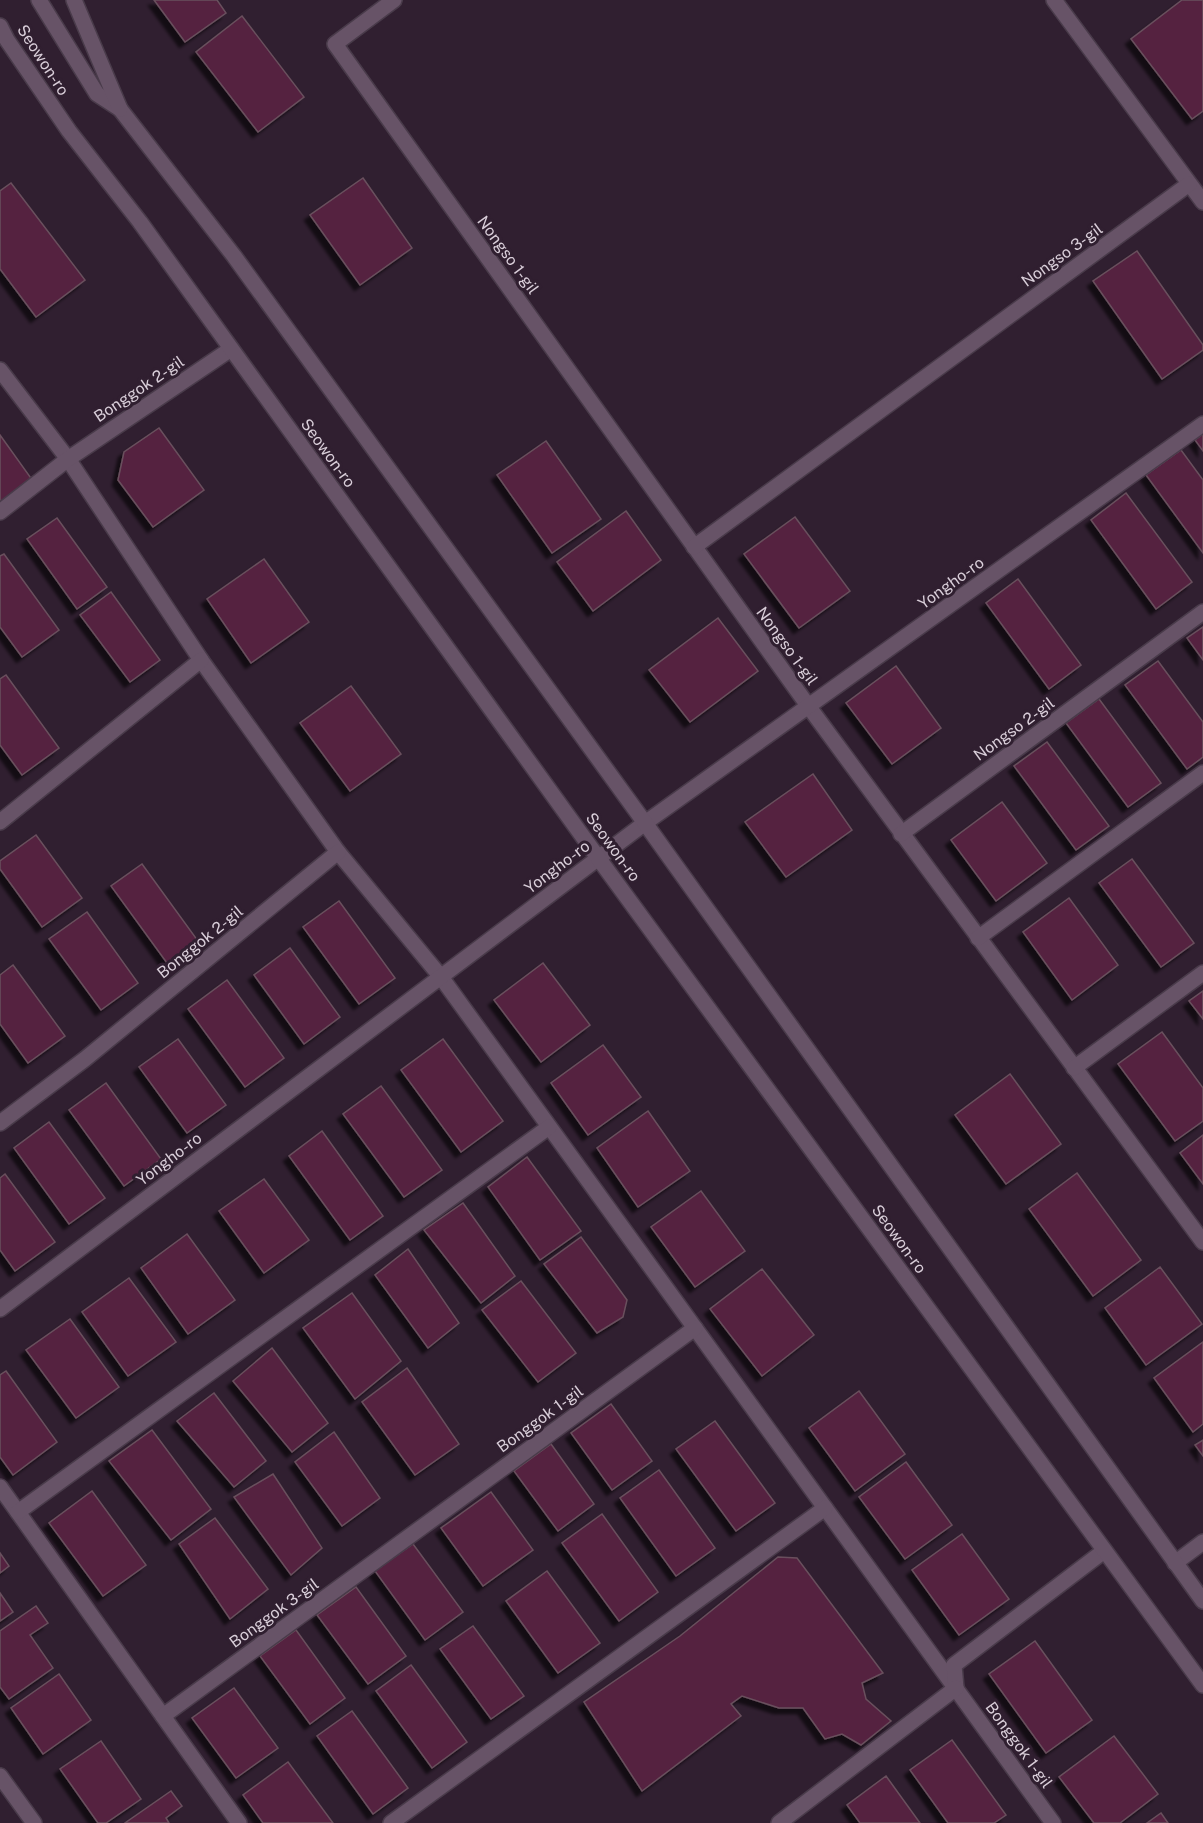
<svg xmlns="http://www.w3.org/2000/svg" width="1203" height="1823" font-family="'Public Sans',sans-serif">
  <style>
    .building { fill: #552040; stroke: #69505d; stroke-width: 1.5; filter: url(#shadow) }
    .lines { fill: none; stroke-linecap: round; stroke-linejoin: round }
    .street-casing { stroke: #493b4a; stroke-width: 18 }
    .secondary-casing { stroke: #493b4a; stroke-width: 18 }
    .street { stroke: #675367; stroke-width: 15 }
    .secondary { stroke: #675367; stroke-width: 15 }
    .labels { text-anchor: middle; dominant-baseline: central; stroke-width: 6; stroke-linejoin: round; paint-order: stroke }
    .street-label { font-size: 16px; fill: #d9ced9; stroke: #301f30 }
  </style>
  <defs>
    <filter id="shadow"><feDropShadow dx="-5.5" dy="5.5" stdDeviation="1.5" flood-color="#0009"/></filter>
  </defs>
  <rect width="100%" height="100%" fill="#301f30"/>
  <g class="building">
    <polygon points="154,0 217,0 226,13 185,42"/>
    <polygon points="1182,0 1203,0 1203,111 1192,119 1131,39"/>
    <polygon points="242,16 304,97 258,132 196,52"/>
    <polygon points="363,178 412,248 360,285 310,215"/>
    <polygon points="11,183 85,280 36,317 0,269 0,191"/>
    <polygon points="1137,251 1203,345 1203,350 1162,379 1093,281"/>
    <polygon points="159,428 204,490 153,527 118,480 124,452"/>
    <polygon points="1203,434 1203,451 1195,440"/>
    <polygon points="0,435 33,481 0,505"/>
    <polygon points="546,441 601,519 552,553 497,475"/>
    <polygon points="1181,450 1203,480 1203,553 1146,475"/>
    <polygon points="1126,493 1192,582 1156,609 1091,520"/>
    <polygon points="626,511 661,560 593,611 557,562"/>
    <polygon points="795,517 850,591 799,628 744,554"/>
    <polygon points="57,518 107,587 77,609 27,539"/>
    <polygon points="4,554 59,630 22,657 0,627 0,556"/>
    <polygon points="264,559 309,622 251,663 207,599"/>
    <polygon points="1018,579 1081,665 1049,689 986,603"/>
    <polygon points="111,592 160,660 130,682 80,615"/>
    <polygon points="718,618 758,671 690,722 649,670"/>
    <polygon points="1203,627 1203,660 1187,638"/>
    <polygon points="1158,661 1203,722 1203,757 1187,769 1125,685"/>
    <polygon points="896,666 941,728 892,764 846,703"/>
    <polygon points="6,675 59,748 22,775 0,745 0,679"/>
    <polygon points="351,686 401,754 350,791 300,723"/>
    <polygon points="1099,699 1161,783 1128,807 1066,723"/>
    <polygon points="1047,742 1109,826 1076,850 1014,766"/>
    <polygon points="813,774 852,830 786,877 745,822"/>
    <polygon points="1002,802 1047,863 996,901 951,840"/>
    <polygon points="36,835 82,898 42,927 0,869 0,861"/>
    <polygon points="1132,859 1194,943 1161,967 1099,883"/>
    <polygon points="142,864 198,941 167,963 111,886"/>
    <polygon points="1069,898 1118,965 1072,1000 1023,932"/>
    <polygon points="339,901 395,978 359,1004 303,927"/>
    <polygon points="87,912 138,983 101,1010 49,939"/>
    <polygon points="290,948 340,1017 304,1044 254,975"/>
    <polygon points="543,963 590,1025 541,1062 494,1000"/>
    <polygon points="13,965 65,1036 28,1063 0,1024 0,975"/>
    <polygon points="227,980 284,1058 245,1087 188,1009"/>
    <polygon points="1203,991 1203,1019 1189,1001"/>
    <polygon points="1162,1032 1203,1088 1203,1121 1175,1141 1118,1064"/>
    <polygon points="178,1039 226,1105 187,1133 139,1067"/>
    <polygon points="443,1039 503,1121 461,1152 401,1070"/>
    <polygon points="603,1045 641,1097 588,1135 551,1083"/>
    <polygon points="1010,1074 1061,1144 1006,1184 955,1115"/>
    <polygon points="106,1083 161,1159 124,1186 69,1110"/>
    <polygon points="381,1086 442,1170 404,1197 343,1114"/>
    <polygon points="648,1111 690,1171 638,1207 597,1148"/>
    <polygon points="49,1122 105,1198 69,1224 14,1148"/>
    <polygon points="322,1131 383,1216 350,1240 289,1156"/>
    <polygon points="1203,1135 1203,1184 1180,1153"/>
    <polygon points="527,1157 581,1231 540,1260 488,1187"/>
    <polygon points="1077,1173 1141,1260 1093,1296 1029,1209"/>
    <polygon points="5,1174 55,1242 15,1271 0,1250 0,1178"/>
    <polygon points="264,1179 309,1240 264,1273 219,1211"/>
    <polygon points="701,1191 745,1251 695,1287 651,1227"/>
    <polygon points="463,1203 515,1276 481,1303 424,1230"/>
    <polygon points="187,1234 235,1300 188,1334 141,1268"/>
    <polygon points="581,1237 627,1300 623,1317 597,1333 544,1264"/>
    <polygon points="408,1249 459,1323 428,1348 375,1275"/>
    <polygon points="1160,1267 1202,1324 1146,1365 1105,1308"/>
    <polygon points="762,1269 814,1335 762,1376 710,1309"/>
    <polygon points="129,1278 176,1342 128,1376 82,1312"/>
    <polygon points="521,1281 576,1353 538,1382 482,1310"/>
    <polygon points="352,1293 401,1361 355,1399 303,1328"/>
    <polygon points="70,1319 119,1387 76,1418 26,1350"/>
    <polygon points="1203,1342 1203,1424 1193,1432 1154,1378"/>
    <polygon points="272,1348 328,1423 292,1452 233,1381"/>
    <polygon points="407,1368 459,1444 415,1475 362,1402"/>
    <polygon points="6,1371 57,1442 13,1475 0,1457 0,1375"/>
    <polygon points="859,1391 905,1454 855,1491 809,1428"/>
    <polygon points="214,1393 266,1461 234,1487 177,1421"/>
    <polygon points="611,1404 652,1461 612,1490 571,1433"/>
    <polygon points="715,1421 775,1503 736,1531 676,1449"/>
    <polygon points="152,1430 211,1509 171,1540 109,1461"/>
    <polygon points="334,1432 380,1498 342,1526 295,1462"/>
    <polygon points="1203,1440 1203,1456 1195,1445"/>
    <polygon points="551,1444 594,1504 558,1531 514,1471"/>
    <polygon points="906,1462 952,1525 905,1559 859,1497"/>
    <polygon points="659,1470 715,1548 676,1576 620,1498"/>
    <polygon points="273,1474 322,1548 291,1575 234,1497"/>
    <polygon points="92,1491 146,1565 103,1596 49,1523"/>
    <polygon points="491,1492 533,1550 483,1586 441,1528"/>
    <polygon points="602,1514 658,1592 619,1621 562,1543"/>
    <polygon points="215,1518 268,1589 230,1619 179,1544"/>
    <polygon points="962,1534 1009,1599 959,1635 912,1570"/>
    <polygon points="413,1544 463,1612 425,1640 375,1571"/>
    <polygon points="0,1553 9,1566 0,1573"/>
    <polygon points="778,1557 797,1558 883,1673 862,1683 866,1699 891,1721 861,1745 842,1734 825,1739 803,1708 779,1708 742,1696 731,1704 741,1716 642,1791 584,1702 680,1636"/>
    <polygon points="547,1571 600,1643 558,1673 506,1601"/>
    <polygon points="356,1587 406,1656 368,1684 317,1615"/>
    <polygon points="0,1593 13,1612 0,1621"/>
    <polygon points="36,1606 48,1623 30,1635 53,1668 9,1699 0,1687 0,1631"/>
    <polygon points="473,1626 524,1696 491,1719 440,1649"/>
    <polygon points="296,1630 345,1698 310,1724 260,1656"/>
    <polygon points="1035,1641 1092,1720 1046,1753 989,1674"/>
    <polygon points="411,1665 467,1742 432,1768 376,1691"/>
    <polygon points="59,1674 91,1720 43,1754 11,1708"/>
    <polygon points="234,1688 278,1748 236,1778 192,1718"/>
    <polygon points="352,1711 408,1788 373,1814 317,1736"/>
    <polygon points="1114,1736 1158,1794 1120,1823 1094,1823 1059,1777"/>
    <polygon points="952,1740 1006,1815 994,1823 948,1823 910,1770"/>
    <polygon points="101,1741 141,1799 106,1823 98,1823 60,1769"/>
    <polygon points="288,1762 333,1823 263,1823 243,1795"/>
    <polygon points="886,1776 920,1823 860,1823 847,1805"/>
    <polygon points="171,1791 182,1806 166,1818 169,1823 125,1823"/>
    <polygon points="1161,1813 1168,1823 1147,1823"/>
  </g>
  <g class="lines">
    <defs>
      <g id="street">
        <polyline points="394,0 335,44 809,707 1203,1242"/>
        <polyline points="1054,0 1203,202"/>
        <polyline points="0,370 68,459 201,660 338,852 441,977 1053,1823"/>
        <polyline points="0,512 68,459 231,349"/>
        <polyline points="694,547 1189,184"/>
        <polyline points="0,822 201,660"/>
        <polyline points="901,834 1203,612"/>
        <polyline points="978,938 1203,773"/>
        <polyline points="1074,1068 1203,973"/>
        <polyline points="0,1123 85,1059 338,852"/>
        <polyline points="0,1309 645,823 1203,424"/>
        <polyline points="0,1487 239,1823"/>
        <polyline points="18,1512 549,1127"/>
        <polyline points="1175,1563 1203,1542"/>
        <polyline points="956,1688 954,1665 1104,1551"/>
        <polyline points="163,1716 695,1328"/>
        <polyline points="0,1776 34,1823"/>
        <polyline points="391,1823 825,1508"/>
        <polyline points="779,1823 956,1688"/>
      </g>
      <g id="secondary">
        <polyline points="39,0 97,94 120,109 234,256 645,823 1203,1601"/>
        <polyline points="74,0 120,109"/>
        <polyline points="0,26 7,40 69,131 140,222 599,859 1203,1685"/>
      </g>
    </defs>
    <use href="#street" class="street-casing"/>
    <use href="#secondary" class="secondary-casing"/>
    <use href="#street" class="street"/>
    <use href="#secondary" class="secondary"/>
  </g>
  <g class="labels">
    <g class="street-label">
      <text transform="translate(43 60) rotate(57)">Seowon-ro</text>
      <text transform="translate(508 255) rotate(54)">Nongso 1-gil</text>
      <text transform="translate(1062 255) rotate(-36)">Nongso 3-gil</text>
      <text transform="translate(139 389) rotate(-34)">Bonggok 2-gil</text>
      <text transform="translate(328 453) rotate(54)">Seowon-ro</text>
      <text transform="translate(951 583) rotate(-36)">Yongho-ro</text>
      <text transform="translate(787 646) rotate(54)">Nongso 1-gil</text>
      <text transform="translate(1014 729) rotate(-36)">Nongso 2-gil</text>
      <text transform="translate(613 847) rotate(54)">Seowon-ro</text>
      <text transform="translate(557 867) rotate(-37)">Yongho-ro</text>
      <text transform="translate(200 942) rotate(-39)">Bonggok 2-gil</text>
      <text transform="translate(169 1159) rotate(-37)">Yongho-ro</text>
      <text transform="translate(899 1239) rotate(54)">Seowon-ro</text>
      <text transform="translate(540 1419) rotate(-36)">Bonggok 1-gil</text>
      <text transform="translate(274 1613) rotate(-36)">Bonggok 3-gil</text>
      <text transform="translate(1019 1745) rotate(54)">Bonggok 1-gil</text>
    </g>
  </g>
</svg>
